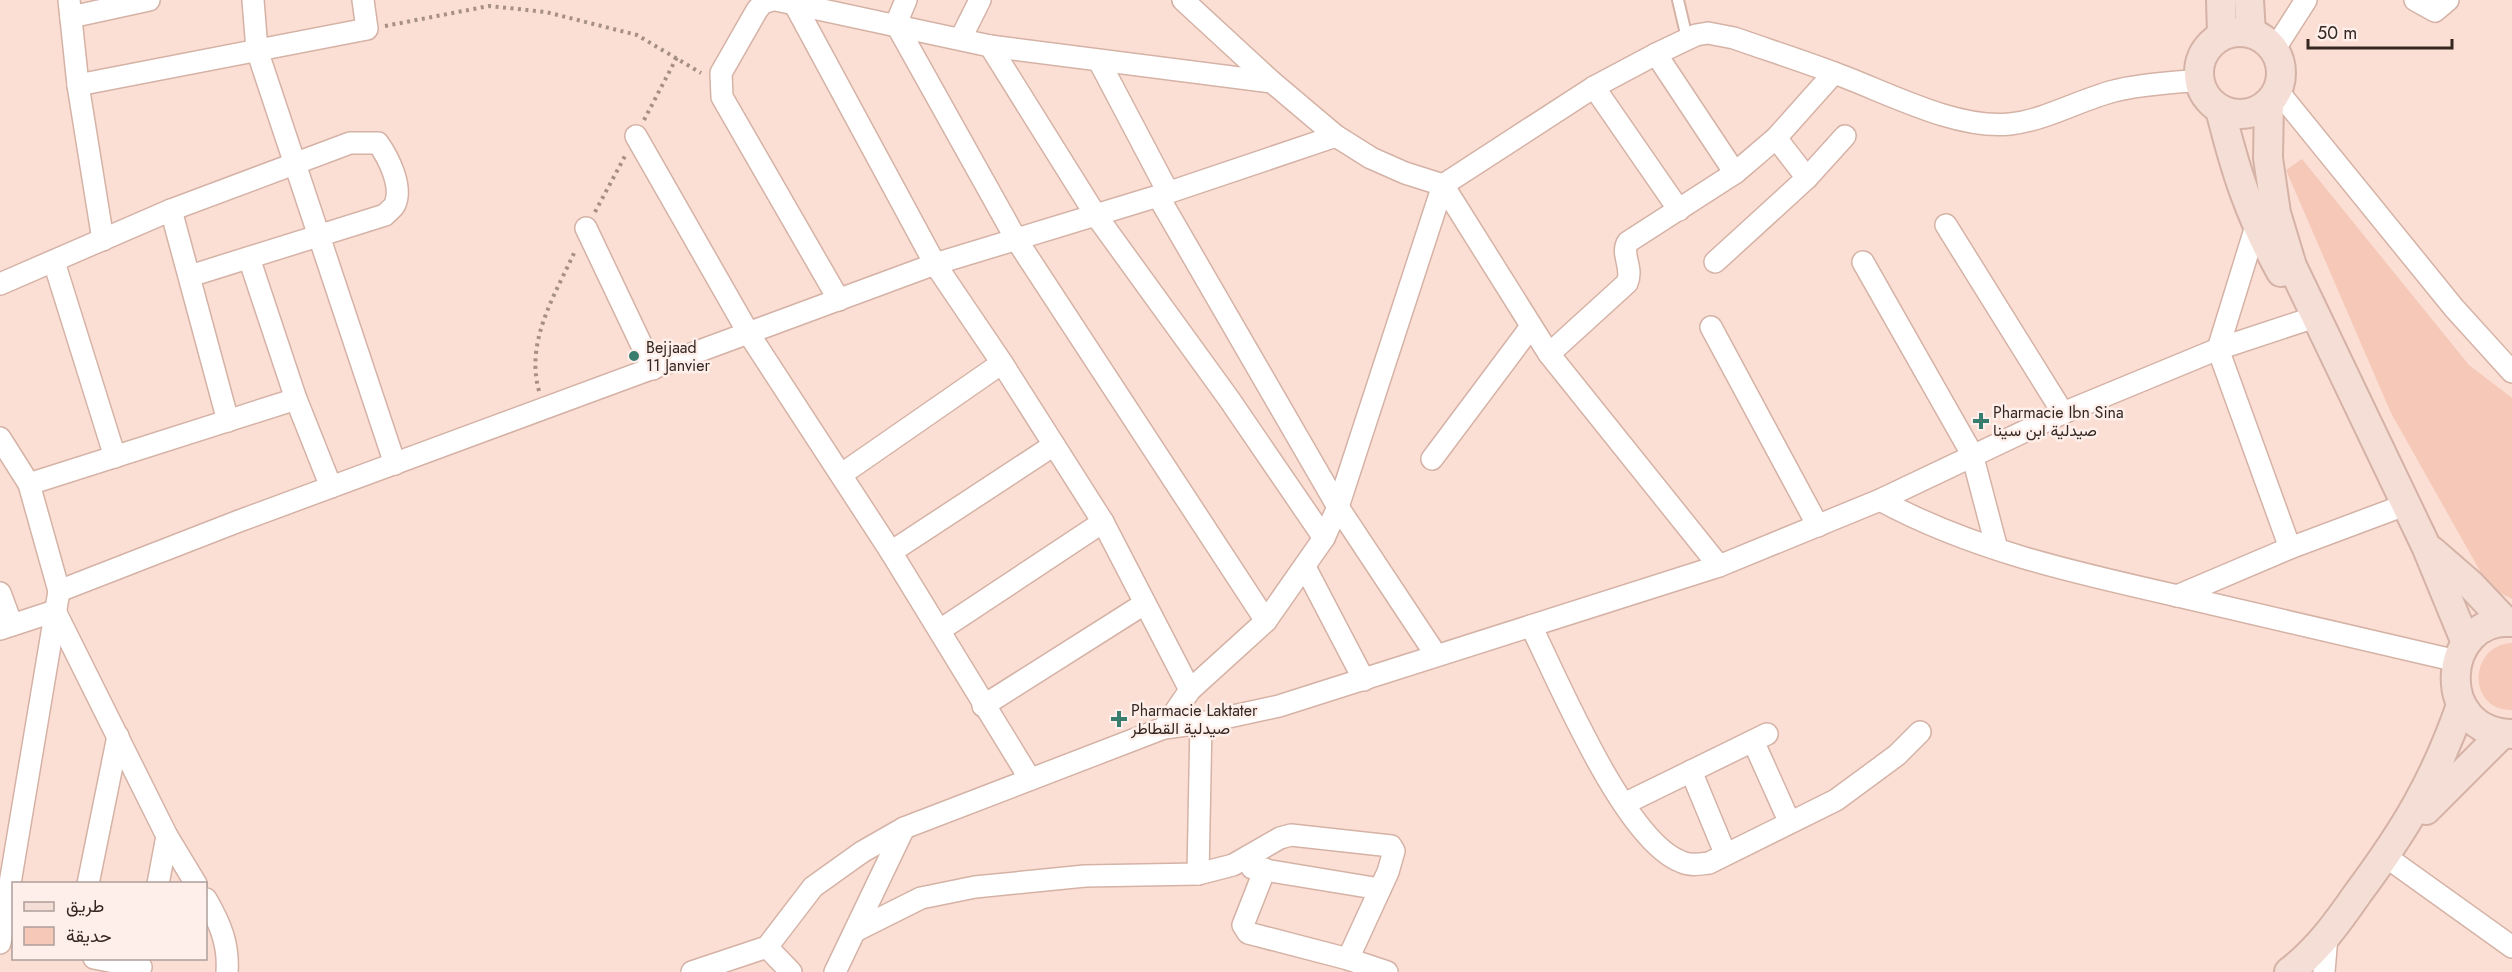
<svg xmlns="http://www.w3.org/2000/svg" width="2512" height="972" font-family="Jost,Vazirmatn,sans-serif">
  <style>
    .green { fill: #f5c8b8 }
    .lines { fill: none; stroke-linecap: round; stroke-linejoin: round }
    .service-casing { stroke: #d5b2a6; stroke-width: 14 }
    .minor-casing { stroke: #d5b2a6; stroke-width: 24 }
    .secondary-casing { stroke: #d5b2a6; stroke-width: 32 }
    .path { stroke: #a58f87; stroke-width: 4; stroke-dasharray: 3 4.5; stroke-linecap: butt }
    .service { stroke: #fff; stroke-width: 10 }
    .minor { stroke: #fff; stroke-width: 21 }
    .secondary { stroke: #f5ded5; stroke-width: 28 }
    .poi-dot { fill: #397d6f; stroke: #feefea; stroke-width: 2 }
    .labels { text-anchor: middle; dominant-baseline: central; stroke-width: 5; stroke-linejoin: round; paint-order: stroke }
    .poi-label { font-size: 16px; fill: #342722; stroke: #feefea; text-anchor: start }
  </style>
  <rect width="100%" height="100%" fill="#fcdfd4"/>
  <g class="green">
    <polygon points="2302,159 2469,365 2512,398 2512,599 2489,587 2391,413 2286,170"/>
    <path d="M 2512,643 L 2512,710 C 2467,711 2468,645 2512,643 Z"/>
  </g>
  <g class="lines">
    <defs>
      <polyline id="service" points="1678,0 1687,38"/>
      <g id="minor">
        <polyline points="69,0 78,85 103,240"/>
        <polyline points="253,0 257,50 395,464"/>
        <polyline points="772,0 763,3 757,10 721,73 722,97 839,300"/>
        <polyline points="776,0 990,46 1272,82"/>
        <polyline points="795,0 795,5 935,264 1002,363 1103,522 1190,690"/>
        <polyline points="906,0 896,24 1016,239 1266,621"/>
        <polyline points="1183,0 1272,82 1336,136 1371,158 1405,173 1443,185 1549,354 1719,566"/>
        <polyline points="2415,0 2435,11 2448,0"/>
        <polyline points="71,17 149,0"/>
        <polyline points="961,38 980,0"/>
        <polyline points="990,46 1095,214 1229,399 1324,538"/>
        <polyline points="2274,50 2306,0"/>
        <polyline points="1656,54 1735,173"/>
        <polyline points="1099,61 1168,192"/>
        <polyline points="78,85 367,29 363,0"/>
        <polyline points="1594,87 1679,210"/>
        <polyline points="2277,90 2454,308 2512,372"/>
        <polyline points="636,136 749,334 891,552 1030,779"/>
        <polyline points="1776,138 1807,178"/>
        <polyline points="1158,196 1338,507 1436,655"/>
        <polyline points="171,210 228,421"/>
        <polyline points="1946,225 2063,413"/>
        <polyline points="2256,226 2218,349 2290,548"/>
        <polyline points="586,228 653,369"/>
        <polyline points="249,258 296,399 331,487"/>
        <polyline points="54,262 115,457"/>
        <polyline points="1715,262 1807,178 1845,136"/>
        <polyline points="1863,262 1972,454 1997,549"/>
        <path d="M 0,284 L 171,210 L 350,143 L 378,143 C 388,157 403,186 395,204 C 394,208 388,211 385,215 L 190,276"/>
        <polyline points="1711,327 1818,526"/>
        <path d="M 1549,354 L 1627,283 C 1634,268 1620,254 1628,242 L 1735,173 L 1776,138 L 1834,73"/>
        <polyline points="0,438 29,484 59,591 0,943"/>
        <polyline points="1432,459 1530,328"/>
        <polyline points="842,474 1002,363"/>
        <polyline points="29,484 296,399"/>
        <path d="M 1880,500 C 1972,550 2076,573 2178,596 C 2271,618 2364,640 2457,661"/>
        <polyline points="891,552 1054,445"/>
        <polyline points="1305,567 1364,680"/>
        <polyline points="59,591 239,521 935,264 1158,196 1336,136"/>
        <polyline points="0,593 12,625"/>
        <polyline points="2177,596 2290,548 2405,505"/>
        <path d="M 1531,626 C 1558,680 1625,842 1682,862 C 1691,866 1700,864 1709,863 L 1836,800 L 1897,755 L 1920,732"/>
        <polyline points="0,629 55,611 167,836 196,884"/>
        <polyline points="940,630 1103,522"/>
        <polyline points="983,706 1144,604"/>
        <path d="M 1164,728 L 1190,690 L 1266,621 L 1324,538 L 1338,507 L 1443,185 L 1594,87 L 1656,54 L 1696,35 L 1708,33 L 1734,38 C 1768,50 1803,61 1837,74 C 1886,92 1957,130 2010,124 C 2046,120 2079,100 2114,91 C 2141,84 2171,83 2199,80"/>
        <polyline points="1754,743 1789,821"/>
        <polyline points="1691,771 1725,853"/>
        <polyline points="1624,804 1767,734"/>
        <polyline points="2385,856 2512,947"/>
        <polyline points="1252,868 1380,889"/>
        <polyline points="1265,869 1243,925 1248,933 1348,959 1387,972"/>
        <polyline points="1198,874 1201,723"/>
        <polyline points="88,884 118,736"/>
        <polyline points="158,884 167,836"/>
        <path d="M 206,899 C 220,923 229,944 227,972"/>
        <polyline points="855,931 921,898 975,887 1085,876 1198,874 1233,865 1280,838 1291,835 1391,846 1394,851 1388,872 1348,959"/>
        <polyline points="767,947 791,972"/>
        <polyline points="94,958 141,967"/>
        <polyline points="692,972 767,947 813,887 862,852 904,828 1164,728 1201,723 1279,706 1719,566 1880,500 2063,413 2218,349 2315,317"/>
        <polyline points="835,972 904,828"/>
        <polyline points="2324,972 2327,936"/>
      </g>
      <g id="secondary">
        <polyline points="2221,0 2222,35"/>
        <polyline points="2249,0 2251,33"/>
        <circle cx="2240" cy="73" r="41"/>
        <polyline points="2269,102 2268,158 2276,213 2292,266 2426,546 2466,643"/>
        <path d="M 2220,109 C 2236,173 2249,214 2281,272"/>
        <polyline points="2432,551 2470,584 2506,622"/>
        <path d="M 2512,622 C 2441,617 2433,733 2512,734"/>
        <polyline points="2426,810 2502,734"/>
        <path d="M 2289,972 C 2317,951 2338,922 2358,893 C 2405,830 2435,780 2461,705"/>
      </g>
    </defs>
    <use href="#service" class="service-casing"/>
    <use href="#minor" class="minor-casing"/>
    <use href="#secondary" class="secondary-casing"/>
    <g class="path">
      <polyline points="385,26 489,6 546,12 637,35 701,73"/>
      <polyline points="644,120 677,57"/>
      <polyline points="595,212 625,156"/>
      <path d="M 539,391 C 525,341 555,295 575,251"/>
    </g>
    <use href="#service" class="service"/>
    <use href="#minor" class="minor"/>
    <use href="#secondary" class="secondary"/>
  </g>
  <g class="poi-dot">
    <circle cx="634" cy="356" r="6"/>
    <path d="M1978 412h6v6h6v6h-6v6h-6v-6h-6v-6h6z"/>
    <path d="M1116 710h6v6h6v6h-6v6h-6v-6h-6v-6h6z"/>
  </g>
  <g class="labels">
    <g class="poi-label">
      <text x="646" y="347">Bejjaad<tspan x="646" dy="18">11 Janvier</tspan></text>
      <text x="1993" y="412">Pharmacie Ibn Sina<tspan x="1993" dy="18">صيدلية ابن سينا</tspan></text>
      <text x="1131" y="710">Pharmacie Laktater<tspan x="1131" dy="18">صيدلية القطاطر</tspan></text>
    </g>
  </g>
  <rect x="12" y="882" width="195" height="78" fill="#feefea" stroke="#ad9f9a" stroke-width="1.5"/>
  <rect x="24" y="902" width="30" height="9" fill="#f5ded5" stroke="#ad9f9a" stroke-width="1.5"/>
  <text x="66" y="912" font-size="18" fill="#342722">طريق</text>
  <rect x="24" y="927" width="30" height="18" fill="#f5c8b8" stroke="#ad9f9a" stroke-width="1.5"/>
  <text x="66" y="942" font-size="18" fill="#342722">حديقة</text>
  <path d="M2308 39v9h144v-9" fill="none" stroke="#342722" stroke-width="3"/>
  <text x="2317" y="39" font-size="18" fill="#342722" stroke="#feefea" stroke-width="4.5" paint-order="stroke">50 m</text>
</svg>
